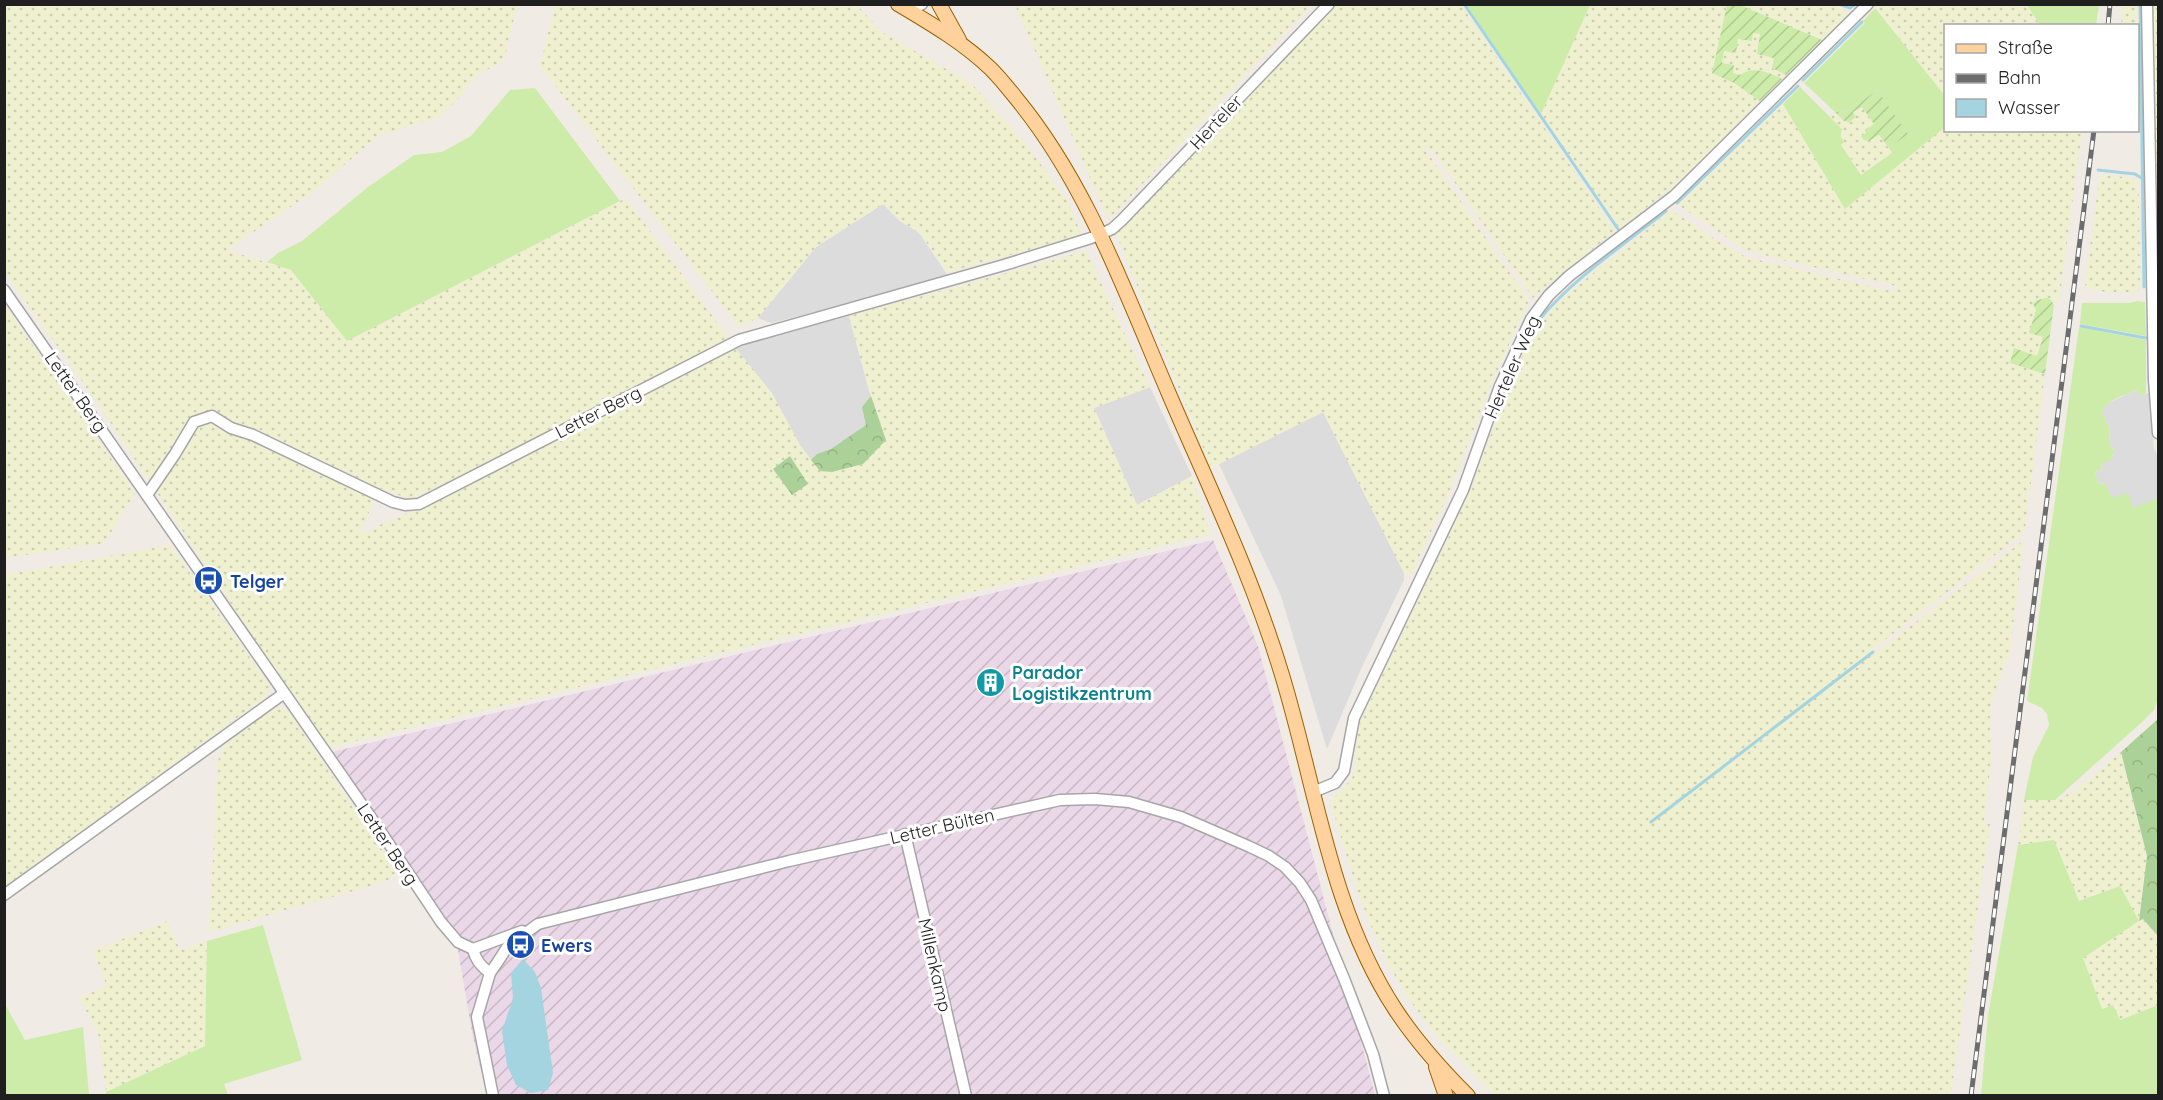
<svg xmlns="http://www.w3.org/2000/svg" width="2163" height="1100" font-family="Quicksand,sans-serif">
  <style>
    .residential { fill: #dddcdc }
    .industrial { fill: url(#industrial-furrows) }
    .farmland { fill: url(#farmland-dots) }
    .grass { fill: #cdecaa }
    .forest { fill: url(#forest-crowns) }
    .garden { fill: url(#garden-furrows) }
    .water { fill: #a4d4e0 }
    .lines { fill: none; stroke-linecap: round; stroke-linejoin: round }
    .stream { stroke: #a4d4e0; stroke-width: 3 }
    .minor-casing { stroke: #a6a6a6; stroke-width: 13 }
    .major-casing { stroke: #9b6200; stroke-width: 16 }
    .minor { stroke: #fff; stroke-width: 10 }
    .major { stroke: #ffd19c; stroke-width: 14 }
    .rail-casing { stroke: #6d6d6d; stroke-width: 5 }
    .rail { stroke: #fff; stroke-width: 3; stroke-dasharray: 9; stroke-linecap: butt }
    .labels { text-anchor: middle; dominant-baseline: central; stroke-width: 6; stroke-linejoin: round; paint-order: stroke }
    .street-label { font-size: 18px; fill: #1f1f1f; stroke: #fff }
    .transit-label { font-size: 18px; font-weight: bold; fill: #164399; stroke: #fff; text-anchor: start }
    .culture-label { font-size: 18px; font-weight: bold; fill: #0d838f; stroke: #fff; text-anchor: start }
  </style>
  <defs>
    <pattern id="industrial-furrows" width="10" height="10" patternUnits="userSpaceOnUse" patternTransform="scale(1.5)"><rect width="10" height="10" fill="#ead7e7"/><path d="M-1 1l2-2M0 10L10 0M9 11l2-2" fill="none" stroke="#c8b8c6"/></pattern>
    <pattern id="farmland-dots" width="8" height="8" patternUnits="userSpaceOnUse" patternTransform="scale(1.5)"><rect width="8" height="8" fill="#eef0d0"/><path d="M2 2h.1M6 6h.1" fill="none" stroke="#cccdb2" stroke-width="1.8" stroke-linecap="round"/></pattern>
    <pattern id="forest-crowns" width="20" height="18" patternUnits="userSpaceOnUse" patternTransform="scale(1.5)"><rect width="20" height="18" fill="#abd199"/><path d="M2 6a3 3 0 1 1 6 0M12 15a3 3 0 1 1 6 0" fill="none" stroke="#93b383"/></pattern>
    <pattern id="garden-furrows" width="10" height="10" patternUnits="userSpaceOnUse" patternTransform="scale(1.5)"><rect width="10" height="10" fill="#cdecaa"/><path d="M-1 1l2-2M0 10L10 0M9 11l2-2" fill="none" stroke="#b0ca92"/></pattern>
  </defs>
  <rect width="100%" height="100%" fill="#f0ece5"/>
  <g class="residential">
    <polygon points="883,204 900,221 919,233 949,277 772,323 758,318 816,247"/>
    <polygon points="849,316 869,391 886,440 820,471 804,453 734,346"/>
    <polygon points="1150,387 1192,476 1137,505 1094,408"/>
    <polygon points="2137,390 2139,395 2149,393 2154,448 2158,458 2158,498 2133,509 2112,499 2105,483 2099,484 2095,472 2101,470 2102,463 2115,454 2110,443 2109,427 2102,412 2103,408 2108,403"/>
    <polygon points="1323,412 1404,573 1404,580 1361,669 1327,749 1281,596 1219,464"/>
  </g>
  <polygon class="industrial" points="1213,540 1258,646 1375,1095 487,1095 473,1038 456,939 332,752"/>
  <g class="farmland">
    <polygon points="1336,4 1461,5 1615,231 1533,298 1436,155 1421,143 1529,301 1493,380 1450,490 1411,575 1404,573 1323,412 1211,468 1116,234"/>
    <polygon points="1879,4 2027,5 2040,25 1946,26 1945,96 1875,8"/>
    <polygon points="4,5 517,5 504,61 477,75 457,100 439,117 378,136 313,192 227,250 291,270 347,341 626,198 730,340 453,480 410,499 379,488 360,534 407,513 734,346 772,393 800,445 820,471 886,440 871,396 849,316 1086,251 1150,387 1094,408 1137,505 1192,476 1211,534 327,748 100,407 5,272"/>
    <polygon points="555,5 857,5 882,32 972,84 1026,144 1068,202 1082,236 947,272 920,233 900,221 883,204 816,247 758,318 739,327 540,66"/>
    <polygon points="1309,5 1309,7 1122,206 1108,219 1015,5"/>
    <polygon points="1590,5 1727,5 1712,73 1734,83 1760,101 1674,186 1620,229 1541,114"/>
    <polygon points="1740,5 1833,5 1850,12 1822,40"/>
    <polygon points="2123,5 2137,5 2139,100 2138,26 2121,25"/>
    <polygon points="2152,5 2158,5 2158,285 2154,91"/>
    <polygon points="1753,33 1760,34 1757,54 1774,58 1772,68 1786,75 1782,79 1767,72 1744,72 1742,75 1732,73 1722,63 1724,51 1736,53 1738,39"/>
    <polygon points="1783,104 1845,209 1945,127 1946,130 2082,131 2059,302 2041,299 2033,304 2036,310 2029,333 2043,337 2037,356 2023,352 2010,363 2045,374 2025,529 2021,535 1872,650 1875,653 2024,540 2010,650 1994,695 1990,711 1991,759 1984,823 1990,824 1951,1095 1495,1095 1433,1032 1408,998 1387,962 1370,924 1355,884 1330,801 1344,788 1353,776 1356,762 1356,744 1360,722 1470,492 1508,387 1534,330 1559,301 1671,210 1721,243 1746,257 1895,292 1896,286 1774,258 1744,249 1678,205"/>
    <polygon points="1862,106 1874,124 1865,130 1866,133 1862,136 1864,140 1879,134 1892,153 1862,175 1841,144 1840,136 1831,116 1835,112 1844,121"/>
    <polygon points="2102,174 2137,179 2139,198 2140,289 2135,292 2106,292 2090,289 2085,285 2099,180"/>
    <polygon points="4,304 135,493 107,539 100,544 5,558"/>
    <polygon points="170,545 270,686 267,696 5,887 5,575"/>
    <polygon points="276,707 286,708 398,873 385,882 209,932 218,761 225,744"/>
    <polygon points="2121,752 2147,856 2139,920 2142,918 2158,936 2158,1005 2120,1020 2102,1009 2083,958 2138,921 2120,886 2079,901 2054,840 2018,845 2024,800 2055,800 2075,791"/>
    <polygon points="167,921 180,950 207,941 205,1046 106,1092 98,1032 79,998 107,986 93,951"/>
  </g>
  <g class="grass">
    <polygon points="1466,5 1590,5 1541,114"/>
    <polygon points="2027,5 2099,5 2096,25 2040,25"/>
    <polygon points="1875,8 1945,96 1945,127 1845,209 1783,104 1800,87 1842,129 1840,136 1844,142 1841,145 1861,175 1892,153 1889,148 1893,145 1877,90 1850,110 1835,112 1804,83 1865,23 1863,21"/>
    <polygon points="535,88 620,201 347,341 291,270 267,262 278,253 302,241 368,187 414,155 442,152 471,136 510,90"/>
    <polygon points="2137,301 2145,302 2146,336 2080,324 2082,303 2129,303"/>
    <path d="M 2079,327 L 2146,340 L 2146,393 L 2139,396 L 2137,390 C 2124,396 2107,399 2102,412 L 2109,427 L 2110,443 L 2115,454 L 2111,456 L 2112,460 L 2102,463 L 2101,470 L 2095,472 L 2099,484 L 2105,483 L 2112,498 L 2128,493 L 2133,508 L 2158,498 L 2158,699 L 2154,710 L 2142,722 L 2055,800 L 2024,800 L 2033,757 L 2049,725 L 2047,714 L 2042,708 L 2027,701 Z"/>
    <polygon points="2054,840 2079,901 2120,886 2139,921 2083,958 2102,1009 2113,1005 2120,1020 2156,1006 2158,1011 2158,1095 1981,1096 1988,1015 2018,845"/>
    <polygon points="263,925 302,1060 224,1084 228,1095 106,1095 106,1092 205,1046 207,941"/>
    <polygon points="5,1004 25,1040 83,1027 89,1095 5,1095"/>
  </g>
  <g class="forest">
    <polygon points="871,396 886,440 863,464 832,472 820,471 811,460 817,454 831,449 866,425 862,407"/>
    <polygon points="790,456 808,484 792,495 773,469"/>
    <polygon points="2158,719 2158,936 2143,919 2139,921 2147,856 2121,752"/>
  </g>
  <g class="garden">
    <path d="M 1727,5 L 1740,5 L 1822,40 L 1786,75 L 1772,68 L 1774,58 L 1757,54 L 1760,34 L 1753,33 L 1752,41 L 1738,39 L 1736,53 L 1724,51 L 1722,63 L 1734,65 L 1733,73 L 1741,75 C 1752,65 1771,73 1782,79 L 1760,101 L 1734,83 L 1712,73 Z"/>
    <polygon points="1877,90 1908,134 1889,148 1879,135 1869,141 1864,140 1861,136 1866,133 1865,130 1874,124 1862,107 1853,112 1856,117 1849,122 1844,121 1835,112 1850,110"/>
    <polygon points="2047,298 2051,300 2054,305 2045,374 2010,363 2014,348 2037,356 2043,337 2029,333 2036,310 2033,304 2037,300"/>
  </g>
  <polygon class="water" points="523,959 535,972 541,988 553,1073 548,1090 531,1093 516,1085 507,1065 502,1031 513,998 511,973"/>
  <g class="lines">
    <g class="stream">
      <polyline points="1464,4 1618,229"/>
      <polyline points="1839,4 1850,8 1856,4"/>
      <polyline points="2140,4 2144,287"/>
      <polyline points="1803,80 1862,22"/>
      <polyline points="2098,170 2135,174 2143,179"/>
      <polyline points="1677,203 1798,86"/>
      <path d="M 1538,321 C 1574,278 1622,246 1666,211"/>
      <polyline points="2081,326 2146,338"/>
      <polyline points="1651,822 1873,652"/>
    </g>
    <defs>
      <g id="minor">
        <polyline points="2147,4 2154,380 2158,433"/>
        <polyline points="909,11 922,4"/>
        <polyline points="4,290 379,829 441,922 458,942 473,949"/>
        <polyline points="147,495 175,454 194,422 212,416 231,428 253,435 393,502 405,505 419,504 739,340 1004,265 1091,238 1112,229 1122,220 1329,4"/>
        <polyline points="1313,792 1335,783 1344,771 1354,718 1463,490 1500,386 1531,319 1549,295 1569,276 1674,196 1868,4"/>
        <polyline points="905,834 966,1096"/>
        <polyline points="4,895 283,694"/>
        <polyline points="473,949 522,931"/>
        <path d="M 473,949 C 476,961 481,966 490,973"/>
        <polyline points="493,1096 477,1017 490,973 497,963 508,946 538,924 789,861 1060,800 1095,799 1129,802 1181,817 1248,846 1269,856 1285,867 1300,883 1311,900 1345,981 1373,1054 1384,1096"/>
      </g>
      <g id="major">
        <path d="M 898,4 C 930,23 964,43 991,69 C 1000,78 1008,88 1016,98 C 1087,184 1125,292 1169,394 C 1209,487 1253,578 1282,675 C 1316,786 1330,910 1395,1009 C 1416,1041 1441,1069 1468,1096"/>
        <polyline points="939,4 959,40"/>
        <polyline points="1436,1067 1446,1096"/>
      </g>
    </defs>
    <use href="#minor" class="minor-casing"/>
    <use href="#major" class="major-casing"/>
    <use href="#minor" class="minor"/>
    <use href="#major" class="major"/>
    <defs>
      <g id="rail">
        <polyline points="2108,26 2110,4"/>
        <polyline points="1971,1096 2094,130"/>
      </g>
    </defs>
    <use href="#rail" class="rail-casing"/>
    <use href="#rail" class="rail"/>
  </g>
  <defs>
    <symbol id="bus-disc" viewBox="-11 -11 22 22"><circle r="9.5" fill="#1a4fb4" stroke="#fff"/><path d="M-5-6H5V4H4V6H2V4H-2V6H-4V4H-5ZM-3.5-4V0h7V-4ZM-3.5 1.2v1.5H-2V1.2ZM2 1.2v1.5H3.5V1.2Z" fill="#fff"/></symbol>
    <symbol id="building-disc" viewBox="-11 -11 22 22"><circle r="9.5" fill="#0f9aa8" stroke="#fff"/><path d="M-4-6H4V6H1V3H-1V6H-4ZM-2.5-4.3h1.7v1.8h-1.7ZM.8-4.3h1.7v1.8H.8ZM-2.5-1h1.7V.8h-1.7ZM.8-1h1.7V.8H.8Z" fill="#fff"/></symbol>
  </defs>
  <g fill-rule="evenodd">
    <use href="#bus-disc" x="192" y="564" width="33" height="33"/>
    <use href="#building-disc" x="974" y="666" width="33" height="33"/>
    <use href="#bus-disc" x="504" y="928" width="33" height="33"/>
  </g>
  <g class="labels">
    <g class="street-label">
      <text transform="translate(1216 122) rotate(-47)">Herteler</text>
      <text transform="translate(1512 367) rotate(-66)">Herteler Weg</text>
      <text transform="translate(76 392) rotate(55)">Letter Berg</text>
      <text transform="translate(598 412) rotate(-27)">Letter Berg</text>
      <text transform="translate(942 826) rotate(-13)">Letter Bülten</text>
      <text transform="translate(388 844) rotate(56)">Letter Berg</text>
      <text transform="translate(935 965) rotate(77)">Millenkamp</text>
    </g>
    <g class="transit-label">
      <text x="230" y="581">Telger</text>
      <text x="541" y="945">Ewers</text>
    </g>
    <g class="culture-label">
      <text x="1012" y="672">Parador<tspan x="1012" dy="21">Logistikzentrum</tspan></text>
    </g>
  </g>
  <rect width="2163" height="1100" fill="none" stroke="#1f1f1f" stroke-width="12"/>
  <rect x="1944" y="24" width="195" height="108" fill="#ffffff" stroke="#a5a5a5" stroke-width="1.5"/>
  <rect x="1956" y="44" width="30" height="9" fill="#ffd19c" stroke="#a5a5a5" stroke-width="1.5"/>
  <text x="1998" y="54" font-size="18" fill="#1f1f1f">Straße</text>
  <rect x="1956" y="74" width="30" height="9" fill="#6d6d6d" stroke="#a5a5a5" stroke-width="1.5"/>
  <text x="1998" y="84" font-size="18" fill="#1f1f1f">Bahn</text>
  <rect x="1956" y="99" width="30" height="18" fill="#a4d4e0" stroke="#a5a5a5" stroke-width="1.5"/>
  <text x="1998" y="114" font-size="18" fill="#1f1f1f">Wasser</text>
</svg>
